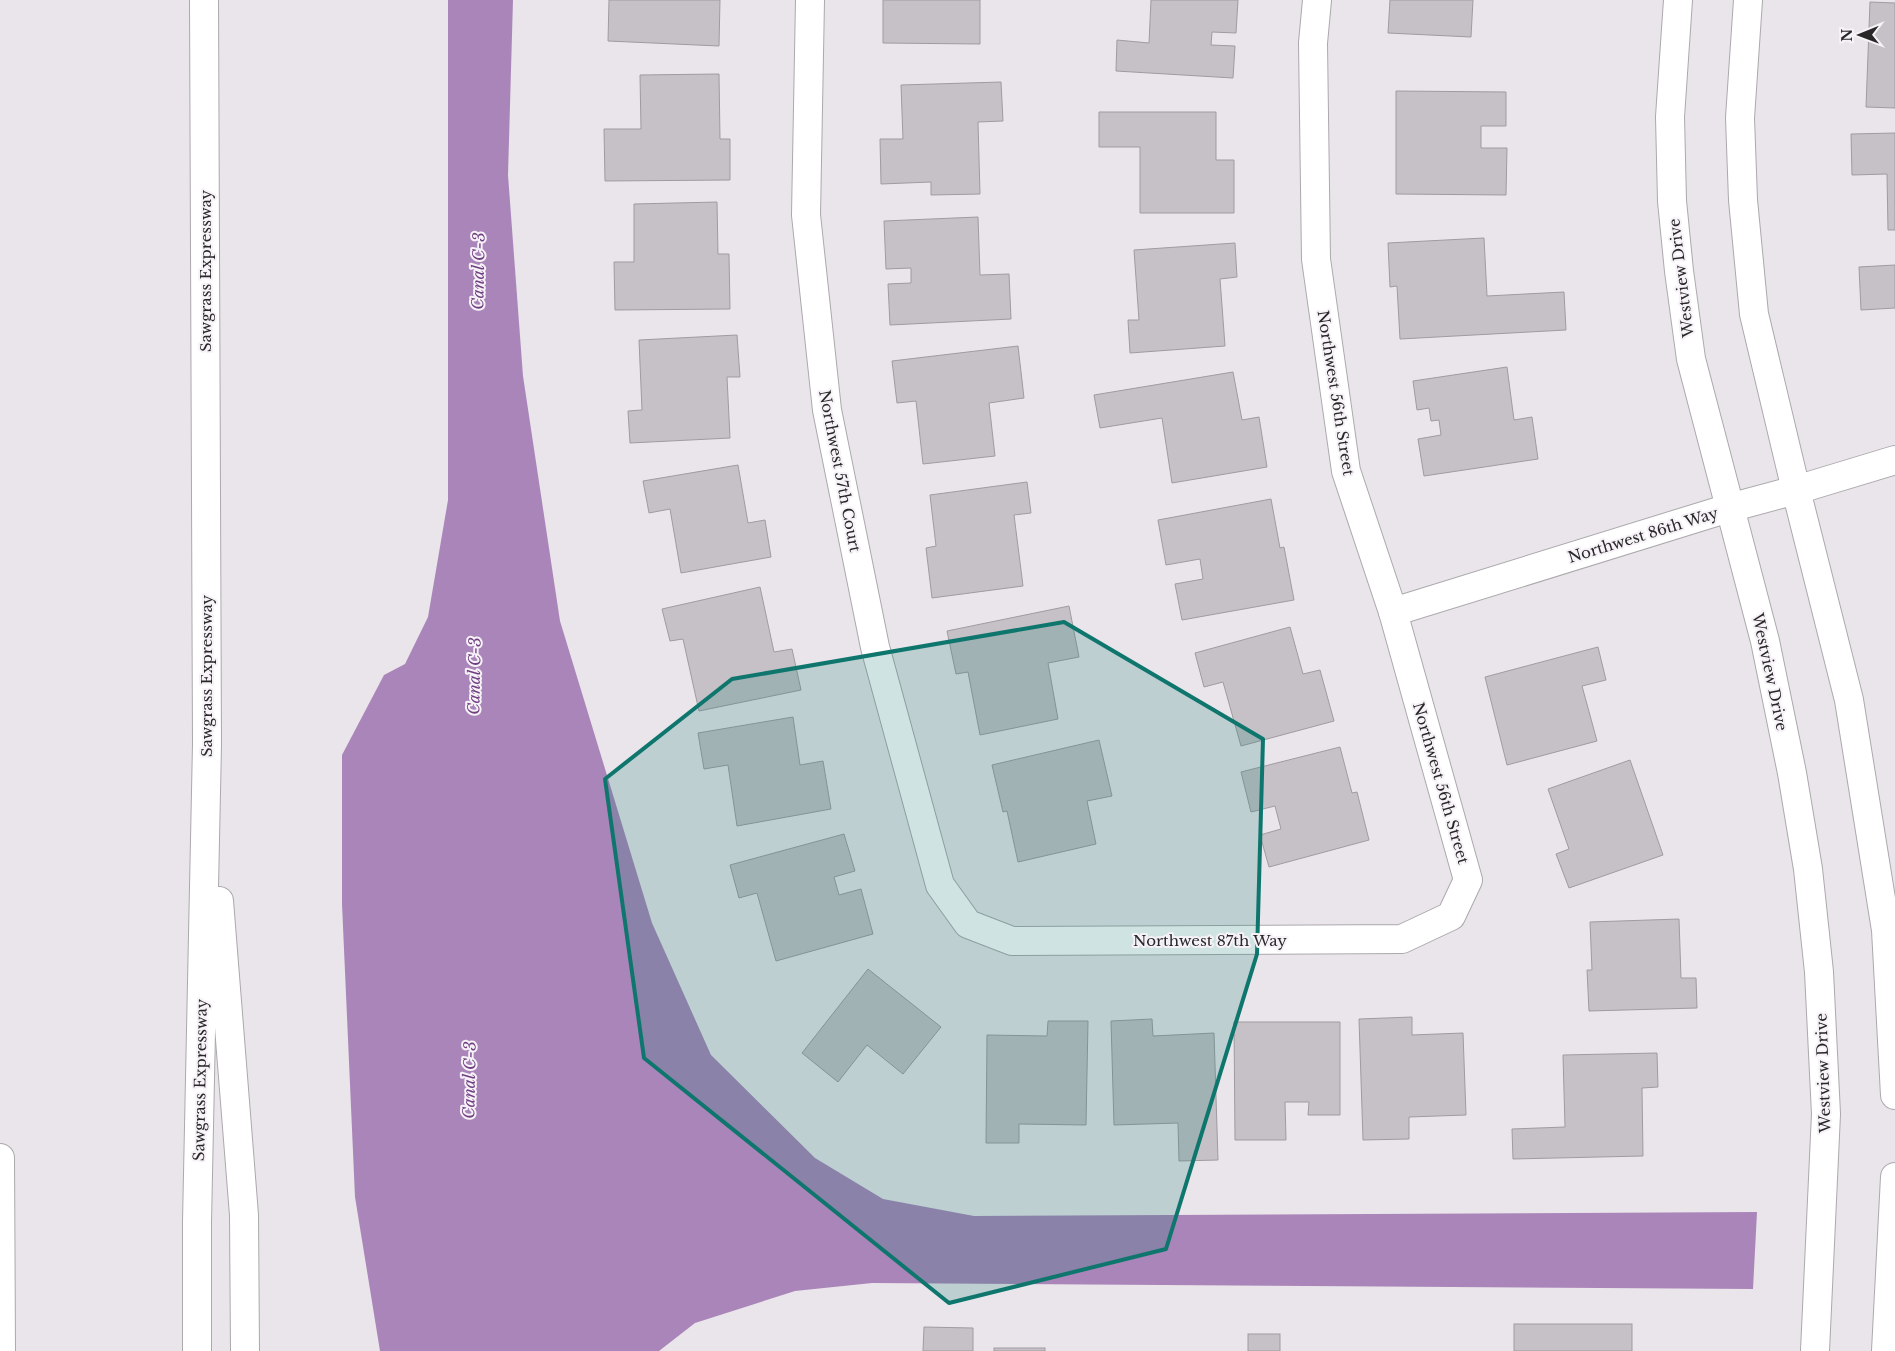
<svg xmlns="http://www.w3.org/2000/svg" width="1895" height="1351" font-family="'Libre Baskerville',serif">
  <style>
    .water { fill: #aa85b9 }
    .building { fill: #c5c1c6; stroke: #9f9ca0 }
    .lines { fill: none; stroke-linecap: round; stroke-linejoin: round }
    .minor-casing { stroke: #aca9ad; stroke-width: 30 }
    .tertiary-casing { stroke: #aca9ad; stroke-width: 30 }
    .motorway-casing { stroke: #aca9ad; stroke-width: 30 }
    .minor { stroke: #fff; stroke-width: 28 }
    .tertiary { stroke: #fff; stroke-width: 28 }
    .motorway { stroke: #fff; stroke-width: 28 }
    .marked { fill: #0f766e; fill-opacity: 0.2; stroke: #0f766e; stroke-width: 4; stroke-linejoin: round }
    .labels { text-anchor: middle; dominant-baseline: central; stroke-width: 4; stroke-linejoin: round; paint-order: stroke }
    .street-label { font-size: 15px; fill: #292829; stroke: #f6f2f7 }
    .water-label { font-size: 16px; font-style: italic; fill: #6f3f82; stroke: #f6f2f7 }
  </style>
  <rect width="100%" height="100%" fill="#e9e5ea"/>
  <polygon class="water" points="448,0 513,0 508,175 523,376 560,621 652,923 711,1055 815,1158 883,1199 974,1216 1757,1212 1753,1289 872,1283 795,1291 695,1323 659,1351 380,1351 355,1197 342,904 342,755 384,675 405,664 428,617 448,500"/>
  <g class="building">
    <polygon points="609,0 720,0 719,46 608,41"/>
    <polygon points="883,0 980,0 980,44 883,43"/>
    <polygon points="1151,0 1238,0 1236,33 1212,32 1211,45 1235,46 1233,78 1116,71 1117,40 1149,43"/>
    <polygon points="1390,0 1473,0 1471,37 1388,33"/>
    <polygon points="1870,2 1895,3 1895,108 1866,107"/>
    <polygon points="719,74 720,139 730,139 730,180 605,181 604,129 641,129 640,75"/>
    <polygon points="1001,82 1003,121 978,122 980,194 931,195 931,182 881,184 880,139 903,139 901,85"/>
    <polygon points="1396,91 1506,92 1506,126 1481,126 1481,148 1507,148 1506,195 1396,194"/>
    <polygon points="1099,112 1216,112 1216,160 1234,160 1234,213 1140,213 1140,147 1099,147"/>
    <polygon points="1895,133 1895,230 1888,230 1887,174 1852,175 1851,134"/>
    <polygon points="717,202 718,254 729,254 730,309 615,310 614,262 634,262 634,204"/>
    <polygon points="978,217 980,275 1009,274 1011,319 890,325 888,284 911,283 911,268 886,269 884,221"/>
    <polygon points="1484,238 1487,296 1564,292 1566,330 1400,339 1397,286 1390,287 1388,243"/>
    <polygon points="1235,243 1237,277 1220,279 1225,346 1130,353 1128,320 1139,320 1134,250"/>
    <polygon points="1895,265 1895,308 1861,310 1859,267"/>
    <polygon points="737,335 740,377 727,377 730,438 630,443 628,411 642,410 639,340"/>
    <polygon points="1018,346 1024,398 989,403 995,456 923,464 916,401 897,403 892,361"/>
    <polygon points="1507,367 1514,420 1532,417 1538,459 1424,476 1418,439 1441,435 1439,420 1431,421 1429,408 1417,410 1413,381"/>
    <polygon points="1233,372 1242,420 1259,417 1267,467 1172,483 1162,418 1100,428 1094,395"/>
    <polygon points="738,465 748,523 765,520 771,557 681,573 670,509 649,513 643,481"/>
    <polygon points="1027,482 1031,513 1014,515 1023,586 932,598 926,548 936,546 930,495"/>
    <polygon points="1271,499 1280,548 1284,547 1294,600 1182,620 1175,584 1203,579 1200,559 1166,565 1158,520"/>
    <polygon points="760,587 774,652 792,649 801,690 699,711 683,639 670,641 662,609"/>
    <polygon points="1069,606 1079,657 1048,663 1058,719 980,735 968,672 956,674 947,631"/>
    <polygon points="1290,627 1303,674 1320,670 1334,721 1241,746 1223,682 1204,687 1195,653"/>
    <polygon points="1598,647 1606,680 1582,686 1597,741 1507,765 1485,677"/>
    <polygon points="793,717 800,765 823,761 831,809 737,826 728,765 704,769 698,733"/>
    <polygon points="1099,740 1112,796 1087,801 1096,844 1018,862 1007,811 1003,812 992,765"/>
    <polygon points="1340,747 1352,793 1357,792 1369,840 1269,867 1260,835 1281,829 1275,806 1251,812 1241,772"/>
    <polygon points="1630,760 1663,855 1569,888 1556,854 1569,849 1548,789"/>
    <polygon points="844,834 855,871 834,877 839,895 861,889 873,934 776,961 757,893 739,898 730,865"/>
    <polygon points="1679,919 1681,978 1696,978 1697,1008 1589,1011 1587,970 1592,970 1590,922"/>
    <polygon points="868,969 941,1027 903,1074 867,1045 838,1082 802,1053"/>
    <polygon points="1412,1017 1412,1035 1463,1033 1466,1115 1409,1117 1409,1139 1363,1140 1359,1019"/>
    <polygon points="1152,1019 1153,1036 1214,1033 1218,1160 1179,1161 1178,1123 1114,1125 1111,1021"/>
    <polygon points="1048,1021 1088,1021 1086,1125 1019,1124 1019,1143 986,1143 987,1035 1047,1036"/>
    <polygon points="1234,1022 1340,1022 1340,1115 1308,1115 1309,1102 1285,1102 1286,1140 1235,1140"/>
    <polygon points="1657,1053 1658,1087 1642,1088 1643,1156 1513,1159 1512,1129 1565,1127 1563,1055"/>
    <rect x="1514" y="1324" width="118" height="27"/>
    <polygon points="924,1327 973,1328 973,1351 923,1351"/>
    <rect x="1248" y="1334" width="32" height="17"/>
    <rect x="994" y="1348" width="51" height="3"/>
  </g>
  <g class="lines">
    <defs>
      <g id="minor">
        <polyline points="810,0 806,215 827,410 875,647 940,885 968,924 1012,941 1402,939 1451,916 1468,880 1393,612 1346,471 1316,259 1313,43 1317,0"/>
        <polyline points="1393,612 1729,508 1796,490 1895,460"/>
      </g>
      <g id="tertiary">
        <polyline points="1678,0 1670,117 1672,201 1679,271 1691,359 1765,641 1792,773 1808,869 1819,972 1826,1114 1815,1351"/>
        <polyline points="1748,0 1740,118 1743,200 1754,314 1796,490 1849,700 1886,930 1895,1095"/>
        <polyline points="1886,1351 1895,1177"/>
      </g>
      <g id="motorway">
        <polyline points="219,901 244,1215 245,1351"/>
        <polyline points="0,1158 1,1351"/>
        <polyline points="197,1351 197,1222 207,744 204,0"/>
      </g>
    </defs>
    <use href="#minor" class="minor-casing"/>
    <use href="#tertiary" class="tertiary-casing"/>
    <use href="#motorway" class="motorway-casing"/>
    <use href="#minor" class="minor"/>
    <use href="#tertiary" class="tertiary"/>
    <use href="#motorway" class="motorway"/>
  </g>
  <path class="marked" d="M 1064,622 L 1263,739 L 1257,954 L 1166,1249 L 949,1303 L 644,1058 L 605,779 L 732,679 Z"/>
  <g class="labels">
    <g class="street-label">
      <text transform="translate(205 271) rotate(-90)">Sawgrass Expressway</text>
      <text transform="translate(1681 278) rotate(-97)">Westview Drive</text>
      <text transform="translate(1336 393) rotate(81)">Northwest 56th Street</text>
      <text transform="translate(840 471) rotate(79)">Northwest 57th Court</text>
      <text transform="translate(1643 535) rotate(-17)">Northwest 86th Way</text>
      <text transform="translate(1770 672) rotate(78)">Westview Drive</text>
      <text transform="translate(206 676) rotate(-90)">Sawgrass Expressway</text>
      <text transform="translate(1441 783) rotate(74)">Northwest 56th Street</text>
      <text x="1210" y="940">Northwest 87th Way</text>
      <text transform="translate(1823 1073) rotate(-92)">Westview Drive</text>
      <text transform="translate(200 1080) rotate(-89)">Sawgrass Expressway</text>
    </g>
    <g class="water-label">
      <text transform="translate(478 271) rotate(-89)">Canal C-3</text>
      <text transform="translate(474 676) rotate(-89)">Canal C-3</text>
      <text transform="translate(469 1080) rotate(-89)">Canal C-3</text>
    </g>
  </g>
  <g transform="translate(1860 35) rotate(269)" stroke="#f6f2f7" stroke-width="4" paint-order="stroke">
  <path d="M0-4L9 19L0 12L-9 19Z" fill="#292829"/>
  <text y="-8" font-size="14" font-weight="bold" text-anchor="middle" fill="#292829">N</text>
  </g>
</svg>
